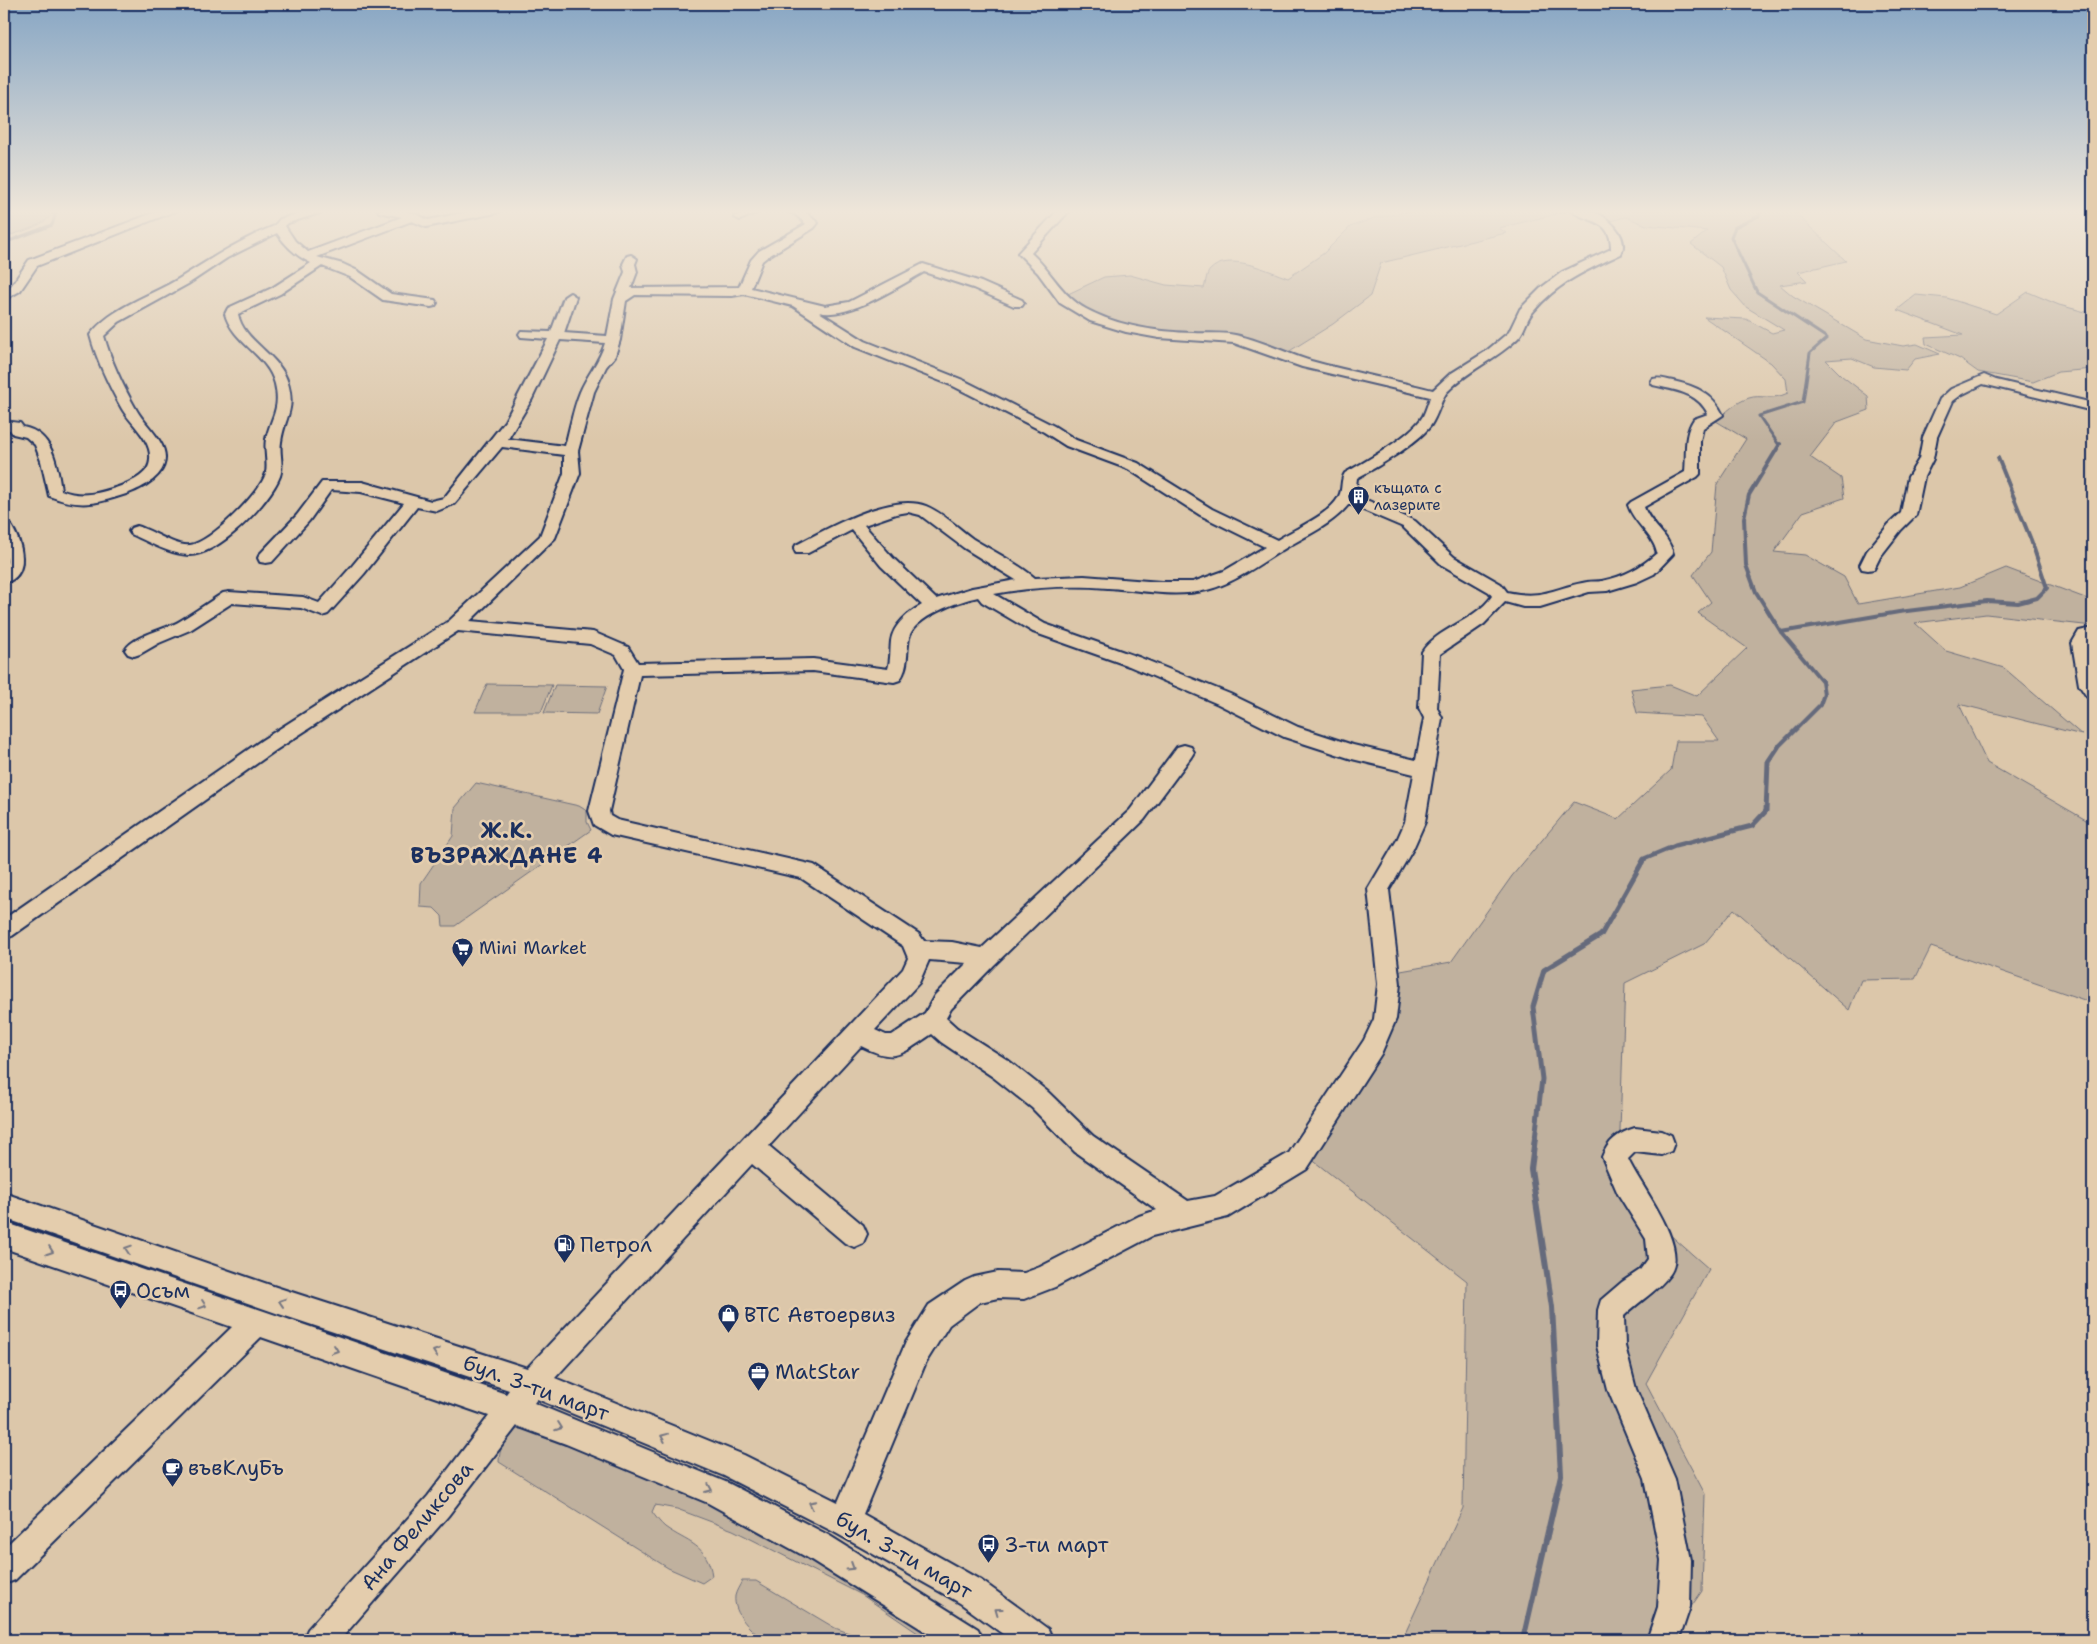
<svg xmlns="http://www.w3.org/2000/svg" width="2097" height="1644" font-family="'Shantell Sans',sans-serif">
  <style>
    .green { fill: #c0b19e; stroke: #6e707e }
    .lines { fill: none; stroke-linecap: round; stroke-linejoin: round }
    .stream-far3 { stroke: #656a7b; stroke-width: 3 }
    .stream-far2 { stroke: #656a7b; stroke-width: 4 }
    .stream-far1 { stroke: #656a7b; stroke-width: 5 }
    .stream { stroke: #656a7b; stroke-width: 6 }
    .minor-casing { stroke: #1b2f5e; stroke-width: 4 }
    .minor { fill: #e4cdad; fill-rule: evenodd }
    .oneway { stroke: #757682 }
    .labels { text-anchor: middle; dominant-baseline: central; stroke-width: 5; stroke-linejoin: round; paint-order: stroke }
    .far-poi-label { font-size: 15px; fill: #1b2f5e; stroke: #e4cdad; text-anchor: start }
    .poi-label { font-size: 18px; fill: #1b2f5e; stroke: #e4cdad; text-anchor: start }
    .near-poi-label { font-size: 21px; fill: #1b2f5e; stroke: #e4cdad; text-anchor: start }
    .near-street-label { font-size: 21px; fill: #1b2f5e; stroke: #e4cdad }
    .district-label { font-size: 22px; font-weight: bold; letter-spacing: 1px; fill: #1b2f5e; stroke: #e4cdad }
  </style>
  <rect width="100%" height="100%" fill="#dcc7aa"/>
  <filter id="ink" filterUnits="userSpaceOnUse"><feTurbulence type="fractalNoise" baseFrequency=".02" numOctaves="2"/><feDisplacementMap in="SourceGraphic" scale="10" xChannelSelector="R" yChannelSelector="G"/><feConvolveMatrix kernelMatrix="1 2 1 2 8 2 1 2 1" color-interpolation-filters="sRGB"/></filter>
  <g filter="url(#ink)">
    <g class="green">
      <path d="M 4,210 L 55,210 C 47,226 20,232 4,237 Z"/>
      <path d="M 1418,210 L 1573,210 L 1499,228 L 1506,233 L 1381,263 L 1370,296 L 1333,324 L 1288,352 L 1221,335 L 1170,333 L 1116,323 L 1066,301 L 1068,294 L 1104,277 L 1130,275 L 1166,285 L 1204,288 C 1206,282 1206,274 1210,270 C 1228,251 1268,271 1288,278 L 1324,253 L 1350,227 L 1374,218 Z"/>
      <path d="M 1586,210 L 1792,210 L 1846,261 L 1798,272 L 1807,281 L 1780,285 L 1793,296 L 1866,339 L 1903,346 L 1917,344 L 1940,354 L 1915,359 L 1906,370 L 1874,367 L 1852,358 L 1826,360 L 1842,376 L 1868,396 L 1869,410 L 1837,422 L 1810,457 L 1841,478 L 1844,498 L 1803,512 L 1774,552 L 1805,555 L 1844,577 L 1858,604 L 1960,587 L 2006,568 L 2093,601 L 2093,626 L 1986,614 L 1915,623 L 1946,651 L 2004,668 L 2082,735 L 1959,704 L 1987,763 L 2093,824 L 2093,1003 L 1931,947 L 1915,979 L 1861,980 L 1849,1010 L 1734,909 L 1704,944 L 1625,983 L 1618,1189 L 1709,1269 L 1646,1383 L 1705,1494 L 1702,1591 L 1668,1640 L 1402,1640 L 1463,1508 L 1467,1281 L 1306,1155 L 1380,1017 L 1384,974 L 1451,962 L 1512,876 L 1574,802 L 1618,819 L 1671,770 L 1676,741 L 1719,741 L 1702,717 L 1637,713 L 1631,689 L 1670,685 L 1697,696 L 1747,648 L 1698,613 L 1711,602 L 1693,575 L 1711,552 L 1717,484 L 1746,439 L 1716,421 C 1726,412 1736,402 1749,398 C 1761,394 1771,401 1788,393 L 1786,379 L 1771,363 L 1704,317 L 1746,319 L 1772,333 L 1784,330 L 1746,307 L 1731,290 L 1721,267 L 1691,244 L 1707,231 L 1646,225 L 1626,217 L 1606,222 Z"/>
      <polygon points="2028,292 2059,305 2093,314 2093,369 2058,372 2033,382 1978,372 1960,359 1926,344 1925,337 1963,335 1897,310 1916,295 1947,298 1996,314"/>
      <polygon points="487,684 552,685 541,712 475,712"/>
      <polygon points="555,685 607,686 597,714 544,713"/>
      <polygon points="476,783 579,806 587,811 587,822 591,830 455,926 443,926 442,916 434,908 420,907 421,883 453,836 455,808"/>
      <path d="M 527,1428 L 634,1468 L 726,1510 L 895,1601 L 950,1640 L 928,1640 L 862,1595 L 733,1530 L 677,1509 L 655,1505 L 652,1512 C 656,1517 660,1523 665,1527 C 687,1543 708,1544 712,1576 L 702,1583 L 668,1568 L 499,1462 C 499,1451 504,1435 515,1430 C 518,1429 524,1429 527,1428 Z"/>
      <path d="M 742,1581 L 756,1581 L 835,1628 L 868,1640 L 765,1640 C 751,1631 733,1614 735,1596 C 736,1591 740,1585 742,1581 Z"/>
    </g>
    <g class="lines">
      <g class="stream-far3">
        <polyline points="1760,210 1759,216 1735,227 1731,237 1757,292 1827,338 1810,353 1803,402 1759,416 1779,445"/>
        <polyline points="4,243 52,225 57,210"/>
      </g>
      <g class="stream-far2">
        <polyline points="1781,632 1899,612 1987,601 2018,603 2037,598 2047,588 2031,540 1998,458"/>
        <polyline points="1777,748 1820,705 1824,694 1822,681 1781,632 1756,592 1746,565 1744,518 1749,495 1780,444"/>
      </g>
      <polyline class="stream-far1" points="1535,1139 1542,1079 1533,1007 1544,970 1601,935 1644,859 1675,846 1752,826 1766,811 1768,762 1778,747"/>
      <polyline class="stream" points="1523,1640 1561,1475 1552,1307 1531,1169 1535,1138"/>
      <defs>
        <g id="minor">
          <polygon points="161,210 178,210 37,266 20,291 4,300 4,291 12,285 29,260"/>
          <path d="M 310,210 L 329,210 L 288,223 L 285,226 L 295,241 L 308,252 L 402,217 L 379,212 L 378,210 C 400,210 409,209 428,220 L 477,210 L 501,210 L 496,213 L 426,227 L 412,221 L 317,257 L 343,264 L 358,271 L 391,294 L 435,300 L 437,303 L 435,306 L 431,307 L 383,300 L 350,277 L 322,266 L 280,294 L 238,314 C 243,342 280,354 288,383 C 296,411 284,418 281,442 C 279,453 284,465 280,476 C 270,502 219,556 188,555 C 169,554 149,542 131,534 L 129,531 L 131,528 L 137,526 C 152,530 175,547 190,545 C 210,543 261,492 266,473 C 268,462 264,450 266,439 C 271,417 281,409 275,384 C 268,355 233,343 225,314 L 228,308 L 272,288 L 311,263 C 296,256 286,246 277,233 L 227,258 L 188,284 L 119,322 L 104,336 C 111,361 123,386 136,409 C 142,420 152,429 159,440 C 177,468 151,485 126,494 C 96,504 79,508 49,496 L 41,461 L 35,445 L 26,437 L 13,434 L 10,430 L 4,429 L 4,421 L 20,423 L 23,427 C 53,433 57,464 61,490 C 82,499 100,493 121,486 C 133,481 150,474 150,459 C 152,440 131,424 122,409 C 109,386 97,361 90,335 C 111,307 151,296 180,278 C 212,258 238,241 274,226 L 280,219 Z"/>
          <polygon points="747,210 763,210 740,220 734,217"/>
          <path d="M 785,210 L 804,211 L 818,223 L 814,228 L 767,257 L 762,261 L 751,288 L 825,306 L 849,302 L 923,264 L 981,282 L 1022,300 L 1024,303 L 1022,306 L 1014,306 L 973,288 L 924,272 C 899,286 848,320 819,312 L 865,341 L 963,380 L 1054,426 L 1076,440 L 1138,463 L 1212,509 L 1277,540 C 1294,529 1330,515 1339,496 C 1343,489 1340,480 1345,473 C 1365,462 1412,435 1423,416 C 1426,410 1428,403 1430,397 L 1302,367 L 1234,343 L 1159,338 L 1126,332 L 1090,321 L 1060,303 L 1038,273 L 1018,253 L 1058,210 L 1070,210 L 1031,253 C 1051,271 1062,296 1086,309 C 1117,326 1158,332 1193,333 C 1207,334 1221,332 1235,335 C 1261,340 1285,353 1311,361 C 1351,372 1392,380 1433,390 L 1450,374 L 1485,352 L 1509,332 L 1520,309 L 1542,287 L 1562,272 L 1611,249 C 1612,218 1586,223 1570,210 C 1576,210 1583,209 1590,211 C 1606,214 1630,236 1621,254 C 1587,270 1558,282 1533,312 C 1526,319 1525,331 1518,338 C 1497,359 1468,370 1448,391 C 1442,396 1438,415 1431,425 C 1418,443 1378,467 1357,478 L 1355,495 L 1415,521 L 1454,557 L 1501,584 L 1507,592 C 1544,600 1553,588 1587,582 C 1592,581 1597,582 1602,581 C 1625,576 1640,568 1657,553 C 1653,534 1634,524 1628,505 L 1631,502 L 1685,472 C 1687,453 1683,435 1694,419 L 1708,414 C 1698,392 1674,390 1653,385 L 1651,382 L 1653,379 C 1660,377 1666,380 1673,381 C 1695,386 1713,393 1723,415 L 1703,428 L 1700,441 L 1700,474 L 1697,477 L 1644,507 C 1650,525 1669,534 1673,554 L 1654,574 L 1637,582 L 1607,591 L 1589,592 L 1540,607 L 1523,607 L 1505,602 L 1484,624 L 1440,654 L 1437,708 L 1442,718 L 1425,822 L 1413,849 L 1389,890 L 1400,984 L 1396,1019 L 1381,1054 L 1307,1169 L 1228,1217 L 1152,1236 L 1055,1287 L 1024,1299 L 998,1298 L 980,1302 L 949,1325 L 926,1362 L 863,1514 L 982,1581 L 1048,1629 L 1053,1640 L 1011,1640 L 960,1603 L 834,1532 L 724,1476 L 537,1399 L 534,1403 L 728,1483 L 830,1536 L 978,1629 L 983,1640 L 939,1640 L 808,1558 L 708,1503 L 566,1444 L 517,1426 L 448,1516 L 340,1640 L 303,1640 L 308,1629 L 428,1496 L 489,1416 L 261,1337 L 15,1580 L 4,1584 L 4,1548 L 232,1327 L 4,1248 L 4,1222 L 506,1394 L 509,1390 L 276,1313 L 4,1218 L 4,1193 L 276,1287 L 527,1368 L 903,969 L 908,958 L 903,946 L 801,878 L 611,835 L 594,825 L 589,811 L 624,669 L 616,655 L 590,644 L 458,631 L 276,750 L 12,936 L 4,939 L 4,919 L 262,740 L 449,621 L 540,536 L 564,473 L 564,455 L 502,447 L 454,504 L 437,511 L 417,507 L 364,574 L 328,614 L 322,616 L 301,608 L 232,603 L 190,630 L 159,643 L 140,654 L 134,656 L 128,654 L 125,650 C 134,635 165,630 180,621 C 195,612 209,602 223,593 L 229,592 L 303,597 L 319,603 L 352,566 L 404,503 L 361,492 L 331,490 L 309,521 L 272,562 L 266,563 L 260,562 L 258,558 L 260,554 L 297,515 L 322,482 L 362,482 L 431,501 L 444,498 L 505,421 L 548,339 L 521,337 L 519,334 L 521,331 L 551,332 L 564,297 L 570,293 L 576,297 L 564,333 L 607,336 L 614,299 L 625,272 L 623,264 L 627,256 L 631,255 L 637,259 L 635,264 L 637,272 L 631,288 L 739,287 L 751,260 L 759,251 L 806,224 L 796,215 ZM 744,294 L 793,306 L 855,347 L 953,386 L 1044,432 L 1066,446 L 1128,469 L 1200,515 L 1265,547 L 1224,571 L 1193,582 L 1161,582 L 1084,576 L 1035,578 C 1016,562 994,552 973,539 C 958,528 943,513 926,506 C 891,492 827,529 796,545 L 794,549 L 796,553 L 808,553 L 852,530 L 881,566 L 922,605 C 909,612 893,625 891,641 C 890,650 891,659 888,669 L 813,659 L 638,663 L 628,647 L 593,632 L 470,621 L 555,538 L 580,473 L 578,451 L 594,392 L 606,367 L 615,356 L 620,340 L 626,301 L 635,295 L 732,296 ZM 560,340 L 605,343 C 600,361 587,375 580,392 C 573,409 570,428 565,446 L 508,439 L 532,399 ZM 1349,504 L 1403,527 L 1442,565 L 1489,592 L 1492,596 C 1475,621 1436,629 1422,652 L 1419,708 L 1424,718 L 1416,760 L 1353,745 L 1298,727 L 1230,694 L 1141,658 L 1045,624 L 994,594 C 1031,587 1071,585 1108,588 C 1141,590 1174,598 1207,590 C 1235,583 1259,564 1284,549 C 1307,535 1332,525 1349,504 ZM 908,512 L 920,515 L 964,548 L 1016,580 L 972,588 L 936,599 L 893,558 L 864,525 L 896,514 ZM 978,597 L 982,602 L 1033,632 L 1129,666 L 1218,704 L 1284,737 L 1352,759 L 1414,774 L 1405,822 L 1397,840 L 1368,889 L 1378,984 L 1374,1019 L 1364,1040 L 1289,1153 L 1215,1196 L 1188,1201 L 1093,1136 L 1048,1092 L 1009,1061 L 957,1028 L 946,1018 L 951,1009 L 994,965 L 1144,820 L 1191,757 L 1194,752 L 1191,747 L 1184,745 L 1177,747 L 1130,810 L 982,948 L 952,942 L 924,941 L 919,934 L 814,865 L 617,820 L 610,816 L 609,811 L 640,675 L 813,671 L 894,682 L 900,680 C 909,666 906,653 909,638 C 913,617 959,601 978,597 ZM 929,960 L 967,963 L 935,995 L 925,1013 L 892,1035 L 886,1035 L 875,1030 L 919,983 ZM 932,1034 L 941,1042 L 993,1077 L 1032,1108 L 1075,1152 L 1157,1210 L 1139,1216 L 1040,1267 L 1024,1273 L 998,1272 L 974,1277 L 965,1281 L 929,1305 L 906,1342 L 838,1502 L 744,1455 L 555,1378 L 752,1164 L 845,1243 L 854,1247 L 863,1243 L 867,1234 L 863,1225 L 769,1146 L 861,1046 C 897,1064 901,1054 932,1034 Z"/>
          <polygon points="1984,375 1996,380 2093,403 2093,411 1983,384 1961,395 1953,401 1937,437 1933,459 1924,477 1916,515 1901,530 1880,557 1874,569 1868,570 1862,569 1860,565 1867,551 1889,524 1901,513 1908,477 1919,459 1923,437 1940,399 1951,389"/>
          <path d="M 4,522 L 10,524 C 22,541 32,576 4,583 L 4,570 L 7,561 L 4,547 Z"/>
          <polygon points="2093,628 2093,640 2090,643 2093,663 2093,698 2087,697 2079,685 2072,643 2079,631"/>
          <path d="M 1635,1128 L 1662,1131 L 1671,1135 L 1674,1143 L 1671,1151 L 1662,1155 L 1635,1152 L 1628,1159 C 1640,1186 1690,1246 1670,1274 C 1658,1291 1639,1301 1624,1316 L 1625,1346 L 1636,1389 L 1675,1479 L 1691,1560 L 1690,1607 L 1679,1640 L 1647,1640 L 1658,1607 L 1661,1560 L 1645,1479 L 1608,1390 L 1597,1346 L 1598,1310 L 1601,1300 L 1622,1282 L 1640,1270 L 1648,1259 L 1646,1239 L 1618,1194 L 1602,1157 C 1608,1141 1618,1133 1635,1128 Z"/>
        </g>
      </defs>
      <use href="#minor" class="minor-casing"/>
      <use href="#minor" class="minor"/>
    </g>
    <defs><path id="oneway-chevron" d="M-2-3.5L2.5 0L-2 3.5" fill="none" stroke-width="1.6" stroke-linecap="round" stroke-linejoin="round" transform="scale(1.25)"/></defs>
    <g class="oneway">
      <use href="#oneway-chevron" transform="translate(128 1249) rotate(-161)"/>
      <use href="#oneway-chevron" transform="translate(50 1251) rotate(20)"/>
      <use href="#oneway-chevron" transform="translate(282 1302) rotate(-162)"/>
      <use href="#oneway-chevron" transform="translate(203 1305) rotate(19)"/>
      <use href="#oneway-chevron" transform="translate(335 1350) rotate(19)"/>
      <use href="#oneway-chevron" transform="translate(436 1352) rotate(-162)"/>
      <use href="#oneway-chevron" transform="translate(559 1427) rotate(20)"/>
      <use href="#oneway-chevron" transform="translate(664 1437) rotate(-158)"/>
      <use href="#oneway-chevron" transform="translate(709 1489) rotate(23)"/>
      <use href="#oneway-chevron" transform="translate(812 1504) rotate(-153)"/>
      <use href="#oneway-chevron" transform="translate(851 1567) rotate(32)"/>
      <use href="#oneway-chevron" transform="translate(998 1611) rotate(-144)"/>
    </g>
  </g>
  <linearGradient id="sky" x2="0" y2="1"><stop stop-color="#87a6c4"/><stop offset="0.48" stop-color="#efe6d9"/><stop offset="1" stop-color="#efe6d9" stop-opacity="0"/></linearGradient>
  <rect width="2097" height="441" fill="url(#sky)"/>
  <defs>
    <symbol id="building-pin" viewBox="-11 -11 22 30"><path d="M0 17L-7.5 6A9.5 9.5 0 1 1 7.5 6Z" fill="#1b2f5e" stroke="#e4cdad"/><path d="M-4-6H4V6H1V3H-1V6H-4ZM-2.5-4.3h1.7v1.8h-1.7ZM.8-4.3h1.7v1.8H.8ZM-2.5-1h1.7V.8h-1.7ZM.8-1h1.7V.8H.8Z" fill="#fff"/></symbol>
    <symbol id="supermarket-pin" viewBox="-11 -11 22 30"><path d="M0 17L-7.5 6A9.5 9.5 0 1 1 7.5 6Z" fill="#1b2f5e" stroke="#e4cdad"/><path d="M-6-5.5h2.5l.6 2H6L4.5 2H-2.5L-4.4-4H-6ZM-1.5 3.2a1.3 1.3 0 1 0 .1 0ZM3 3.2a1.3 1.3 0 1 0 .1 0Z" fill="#fff"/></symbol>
    <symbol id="fuel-pin" viewBox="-11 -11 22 30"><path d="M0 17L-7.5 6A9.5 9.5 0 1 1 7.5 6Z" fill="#1b2f5e" stroke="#e4cdad"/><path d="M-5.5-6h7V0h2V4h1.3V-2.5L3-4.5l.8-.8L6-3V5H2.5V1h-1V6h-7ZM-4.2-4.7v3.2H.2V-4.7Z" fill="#fff"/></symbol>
    <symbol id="bus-pin" viewBox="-11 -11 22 30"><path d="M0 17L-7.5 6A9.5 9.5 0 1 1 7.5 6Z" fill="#1b2f5e" stroke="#e4cdad"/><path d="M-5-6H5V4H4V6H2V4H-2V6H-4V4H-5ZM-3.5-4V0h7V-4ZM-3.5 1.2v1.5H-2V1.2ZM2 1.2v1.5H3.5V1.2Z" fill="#fff"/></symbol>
    <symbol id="shop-pin" viewBox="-11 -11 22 30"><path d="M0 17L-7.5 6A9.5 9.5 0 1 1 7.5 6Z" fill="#1b2f5e" stroke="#e4cdad"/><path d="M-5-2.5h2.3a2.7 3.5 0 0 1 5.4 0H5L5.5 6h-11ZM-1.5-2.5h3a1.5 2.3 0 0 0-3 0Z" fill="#fff"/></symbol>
    <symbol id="office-pin" viewBox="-11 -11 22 30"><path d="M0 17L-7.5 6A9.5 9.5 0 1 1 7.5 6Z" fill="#1b2f5e" stroke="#e4cdad"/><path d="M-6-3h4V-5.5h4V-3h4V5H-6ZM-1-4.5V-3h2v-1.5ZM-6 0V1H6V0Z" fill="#fff"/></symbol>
    <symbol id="cafe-pin" viewBox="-11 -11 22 30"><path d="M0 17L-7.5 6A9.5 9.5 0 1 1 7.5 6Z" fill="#1b2f5e" stroke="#e4cdad"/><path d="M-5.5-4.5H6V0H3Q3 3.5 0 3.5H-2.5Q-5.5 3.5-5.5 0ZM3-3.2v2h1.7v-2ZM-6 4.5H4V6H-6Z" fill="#fff"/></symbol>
  </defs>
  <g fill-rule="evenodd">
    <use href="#building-pin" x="1346" y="484" width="25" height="34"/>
    <use href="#supermarket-pin" x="450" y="936" width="25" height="34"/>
    <use href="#fuel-pin" x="552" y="1232" width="25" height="34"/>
    <use href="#bus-pin" x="108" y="1278" width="25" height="34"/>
    <use href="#shop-pin" x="716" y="1302" width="25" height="34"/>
    <use href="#office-pin" x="746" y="1360" width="25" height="34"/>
    <use href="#cafe-pin" x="160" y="1456" width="25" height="34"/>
    <use href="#bus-pin" x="976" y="1532" width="25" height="34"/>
  </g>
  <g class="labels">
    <g class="far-poi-label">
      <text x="1374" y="488">къщата с<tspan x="1374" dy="17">лазерите</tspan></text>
    </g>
    <g class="poi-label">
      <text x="479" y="948">Mini Market</text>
    </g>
    <g class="near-poi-label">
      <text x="580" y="1245">Петрол</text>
      <text x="136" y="1291">Осъм</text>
      <text x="744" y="1315">ВТС Автоервиз</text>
      <text x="775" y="1372">MatStar</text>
      <text x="188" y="1468">въвКлуБъ</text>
      <text x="1004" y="1545">3-ти март</text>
    </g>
    <g class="near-street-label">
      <text transform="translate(536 1388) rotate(20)">бул. 3-ти март</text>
      <text transform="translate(417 1526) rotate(-50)">Ана Феликсова</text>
      <text transform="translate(904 1555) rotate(30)">бул. 3-ти март</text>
    </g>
    <g class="district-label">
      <text x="507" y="830">Ж.К.<tspan x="507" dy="25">ВЪЗРАЖДАНЕ 4</tspan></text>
    </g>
  </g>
  <rect width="2097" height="1644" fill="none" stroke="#e4cdad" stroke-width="20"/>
  <rect x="10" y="10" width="2077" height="1624" fill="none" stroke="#1b2f5e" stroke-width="2" filter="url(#ink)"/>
</svg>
